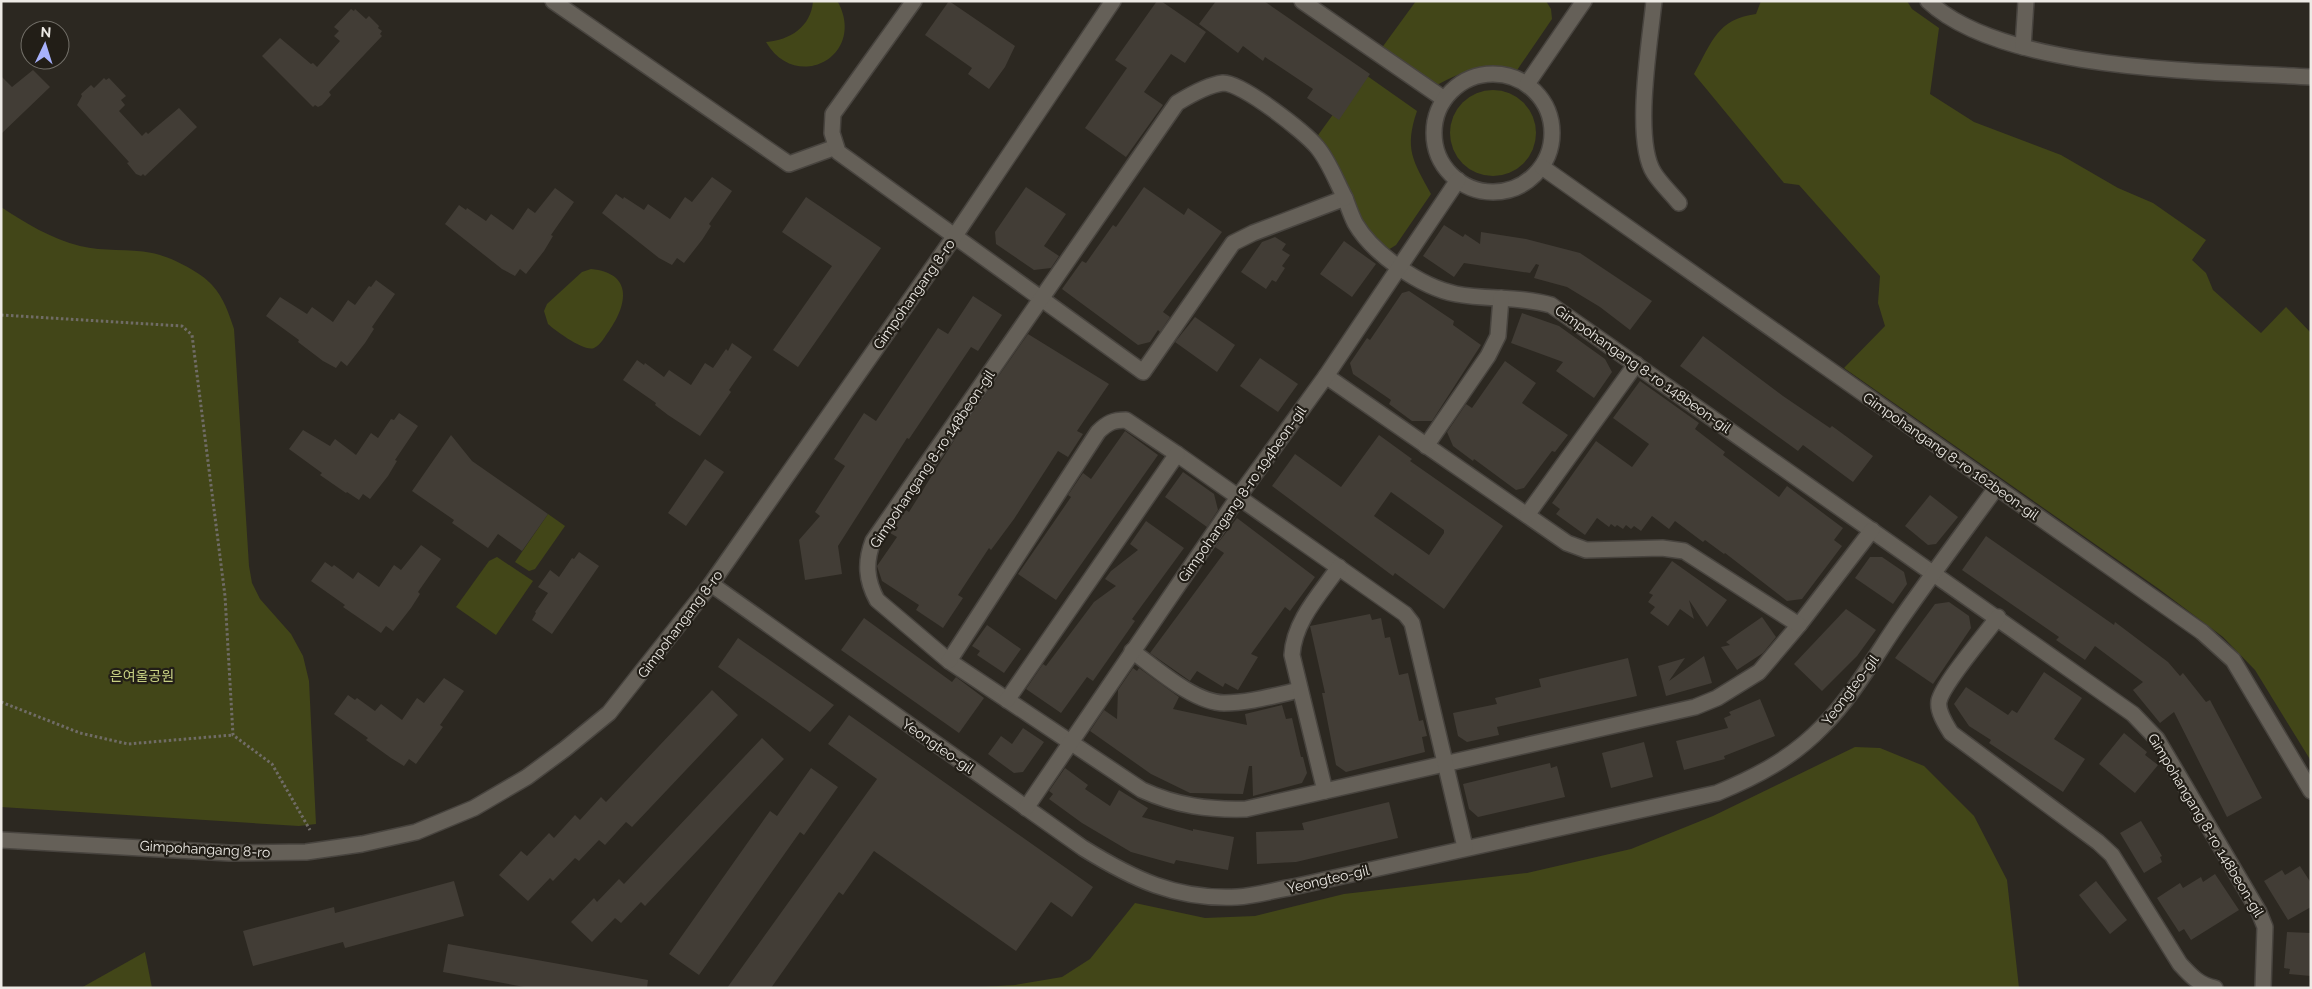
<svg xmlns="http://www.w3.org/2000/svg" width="2312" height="989" font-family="Raleway,'Noto Sans KR',sans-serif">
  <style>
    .green { fill: #424618 }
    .building { fill: #423d36; fill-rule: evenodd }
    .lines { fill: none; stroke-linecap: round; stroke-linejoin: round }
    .minor-casing { stroke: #48443f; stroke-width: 18 }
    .path { stroke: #706c66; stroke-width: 3; stroke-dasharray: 2.5 2.5; stroke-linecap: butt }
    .minor { stroke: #656058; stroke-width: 15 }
    .labels { text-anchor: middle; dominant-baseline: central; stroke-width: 4.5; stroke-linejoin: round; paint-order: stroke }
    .street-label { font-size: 14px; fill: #edeae5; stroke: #221e17 }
    .park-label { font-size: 14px; fill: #c7d083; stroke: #221e17 }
  </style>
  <rect width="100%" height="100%" fill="#2c2821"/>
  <g class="green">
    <path d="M 813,1 L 837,1 L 839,4 C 865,57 796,93 766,42 C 790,40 811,27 813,1 Z"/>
    <path d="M 1416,1 L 1546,1 L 1551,9 L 1552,19 L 1513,76 C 1485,62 1459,72 1434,87 L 1381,49 Z"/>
    <path d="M 1761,1 L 1907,1 L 1912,9 L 1939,28 L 1930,94 L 1974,122 L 2061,155 L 2118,188 L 2153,203 L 2206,240 L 2192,260 L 2206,273 L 2213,290 L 2261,333 L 2286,307 L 2311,333 L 2311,761 L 2255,670 L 2223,637 L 2159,589 L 1844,368 L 1885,326 L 1878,303 L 1880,276 L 1799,185 L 1784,183 L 1694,74 C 1712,42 1717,19 1756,14 Z"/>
    <path d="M 1363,73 L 1417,111 C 1404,149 1413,161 1431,194 L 1396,245 L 1388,250 L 1371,240 L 1316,138 Z"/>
    <circle cx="1493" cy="133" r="43"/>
    <path d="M 1,207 C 25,223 52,239 80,246 C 104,252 128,248 152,253 C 169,256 201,272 212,285 C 224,298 229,314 234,329 L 249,566 L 252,583 L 260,599 L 291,634 L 303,656 L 309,681 L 316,824 L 299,826 L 1,807 Z"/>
    <path d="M 591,269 C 633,273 628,304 609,331 C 605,336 601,345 594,348 C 584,352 556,331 548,324 L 544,311 L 547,304 L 582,272 Z"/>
    <polygon points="548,514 565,526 535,569 529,571 515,562"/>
    <polygon points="497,557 533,581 496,635 456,607 489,561"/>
    <polygon points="1855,747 1880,748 1924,766 1974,816 2007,880 2019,988 964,988 1015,985 1062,977 1090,959 1135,903 1205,918 1255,916 1344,894 1527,873 1631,849 1713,816"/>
    <polygon points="145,952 152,988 81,988"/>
  </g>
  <g class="building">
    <polygon points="949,1 1015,46 1005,67 989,89 968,74 972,68 925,35"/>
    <polygon points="1157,1 1161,1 1206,32 1185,63 1171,54 1144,92 1163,105 1126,157 1085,128 1127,68 1115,60"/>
    <polygon points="1216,1 1264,1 1370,74 1339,120 1307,98 1313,89 1265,57 1263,61 1243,46 1238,53 1199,24"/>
    <polygon points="351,9 354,11 355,9 366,19 369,16 379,26 378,28 382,31 380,34 382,36 329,92 331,95 322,105 318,107 315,105 313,107 262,56 280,38 311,64 313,63 317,67 340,41 334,36 339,31 334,27"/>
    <polygon points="33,70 50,87 1,134 1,76 12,87"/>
    <polygon points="104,78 106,80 109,78 126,96 121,100 125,105 119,111 142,136 146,132 148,134 179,108 197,127 145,176 143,174 141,176 136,174 127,163 129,162 77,105 82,96 81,94 91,85 94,88"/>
    <polygon points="712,177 732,191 709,224 711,226 702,240 684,263 677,258 672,265 659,258 602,213 616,194 623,199 624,197 644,210 648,204 670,219 685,197 692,202"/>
    <polygon points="1026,187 1066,214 1044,246 1059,256 1051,268 1034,270 996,244 995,232"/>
    <polygon points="1144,187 1184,215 1188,208 1222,232 1163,312 1170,317 1160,332 1158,330 1150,342 1138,345 1062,289 1082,261 1086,263 1113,225 1116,227"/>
    <polygon points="555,188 574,202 551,235 553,236 544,251 526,274 520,269 515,276 502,269 445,224 459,205 466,210 467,208 486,221 491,214 513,230 528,208 535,213"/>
    <polygon points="806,197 881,248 798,367 773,350 832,266 782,232"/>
    <polygon points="1444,225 1463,237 1465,234 1480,244 1481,232 1526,239 1580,253 1652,301 1630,330 1600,307 1567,287 1534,278 1539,265 1536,264 1530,273 1464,263 1454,277 1423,256"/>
    <polygon points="1275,237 1286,244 1282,250 1290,255 1282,266 1285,268 1276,282 1272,280 1266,289 1241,272 1262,242"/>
    <polygon points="1344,241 1376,264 1352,297 1320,274"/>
    <polygon points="376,280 395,294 372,327 374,329 365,343 347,366 341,361 336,368 323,361 298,342 299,340 266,316 280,297 307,314 312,307 333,322 348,300 355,305 369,286 371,287"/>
    <polygon points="1409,291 1454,321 1453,325 1481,345 1432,421 1412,421 1389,404 1391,400 1353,374 1350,363 1367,338 1370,340 1402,293"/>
    <polygon points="973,296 1002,315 978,351 971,347 909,439 907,438 838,546 842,574 805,580 799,540 820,516 815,512 845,466 834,459 864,413 876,421 938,328 948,334"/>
    <polygon points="1522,313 1559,326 1605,359 1612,372 1594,398 1556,371 1563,362 1511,343"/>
    <polygon points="1195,317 1235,345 1217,372 1175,342"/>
    <polygon points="1028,334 1109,384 1077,431 1083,434 1068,457 1058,451 1014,519 991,550 989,548 958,595 963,598 943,628 916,610 919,605 882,581 877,566 897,537 890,533 906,510 909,512 960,431"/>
    <polygon points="1703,336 1783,396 1830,428 1832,426 1873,456 1853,482 1803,445 1798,451 1680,366"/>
    <polygon points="732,343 752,357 729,390 731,392 700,436 668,415 655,405 656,403 623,380 637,360 644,365 645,363 664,377 669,370 691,385 705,363 713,368 726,349 728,351"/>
    <polygon points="1260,358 1298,384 1278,412 1240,386"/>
    <polygon points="1505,361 1536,383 1522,403 1568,435 1555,452 1552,451 1524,488 1516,490 1474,459 1473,461 1453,446 1447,432 1466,404 1472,408"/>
    <polygon points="1640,381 1699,423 1695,429 1725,452 1723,455 1779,497 1787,486 1843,528 1834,540 1842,546 1802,599 1787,601 1725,553 1724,554 1705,540 1703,542 1675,521 1669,529 1652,516 1641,531 1634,526 1631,529 1626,525 1623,529 1617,525 1615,527 1611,524 1609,527 1597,518 1585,535 1556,514 1560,509 1552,503 1596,441 1632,467 1649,444 1613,418"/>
    <polygon points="399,413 418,426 395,460 397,461 388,476 370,499 363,494 359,500 347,492 346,493 320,475 322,473 289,449 303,430 330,446 335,439 356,455 371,433 378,438 391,419 394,420"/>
    <polygon points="1125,431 1158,455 1056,600 1018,574 1071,497 1068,495 1083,473 1091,479"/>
    <polygon points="451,435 472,461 548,514 522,551 498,534 488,548 452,523 454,520 412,491"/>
    <path d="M 1379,435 L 1412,459 L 1410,461 L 1503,526 L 1444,609 L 1395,573 L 1393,576 L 1272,486 L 1295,454 L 1341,487 ZM 1391,492 L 1444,530 L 1444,533 L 1429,555 L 1374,516 Z"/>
    <polygon points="705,459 724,472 686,526 668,513"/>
    <polygon points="1183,472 1214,494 1218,510 1207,527 1165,497"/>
    <polygon points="1930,495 1958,517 1936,544 1928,545 1905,526"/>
    <polygon points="1237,518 1315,577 1290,611 1285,607 1251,654 1258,657 1238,690 1225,683 1223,687 1197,671 1190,681 1150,653 1224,553 1215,547"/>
    <polygon points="1146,521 1184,548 1132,619 1135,621 1093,681 1087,677 1061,713 1026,689 1043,664 1046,666 1094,602 1116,586 1105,579 1111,571 1138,550 1130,544"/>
    <polygon points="1986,536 2114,625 2115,622 2168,662 2180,676 2183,673 2206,702 2210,700 2262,798 2227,817 2174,712 2160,723 2133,690 2143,682 2095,646 2085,660 2056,640 2059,637 1962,570"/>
    <polygon points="421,545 441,559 418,592 420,594 411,608 393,631 386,626 381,633 343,607 345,605 311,581 325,562 332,567 334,565 353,579 358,572 379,587 394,565 401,570"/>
    <polygon points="579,552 599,566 552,634 532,620 536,613 535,612 548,593 538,587 550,570 559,577 572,558 574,559"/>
    <polygon points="1870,557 1882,557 1904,572 1907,584 1893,604 1855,578"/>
    <polygon points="1672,561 1727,600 1707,627 1689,600 1694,619 1680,609 1668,626 1650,613 1655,607 1648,602 1653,595 1649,593"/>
    <polygon points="1949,602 1969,616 1971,628 1933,684 1895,658 1935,604"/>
    <polygon points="1846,609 1876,630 1857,656 1822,691 1794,664"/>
    <polygon points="1370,614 1372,620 1381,618 1385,638 1390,637 1399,675 1408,673 1419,721 1423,720 1427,736 1422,737 1425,752 1346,772 1336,765 1322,693 1325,693 1310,626"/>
    <polygon points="1762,617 1776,637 1763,653 1737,670 1721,647 1730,645 1726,642"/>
    <polygon points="864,618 952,682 956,677 984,698 959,733 841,650"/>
    <polygon points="987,625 1021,649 1004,673 977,655 980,651 972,646"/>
    <polygon points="738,638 834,705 810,732 718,667"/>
    <polygon points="1704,656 1712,683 1666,696 1658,666 1685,658 1669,681"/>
    <polygon points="1628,658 1637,696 1497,727 1499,735 1467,742 1458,736 1453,713 1497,704 1495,698 1541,687 1539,679"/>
    <polygon points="1133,668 1137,671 1139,668 1179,697 1173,709 1247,725 1245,714 1282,705 1286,719 1292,718 1301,757 1303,757 1307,773 1302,783 1253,796 1252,766 1249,766 1243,794 1190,793 1151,774 1090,731 1104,710 1117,719 1118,690"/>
    <polygon points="2044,672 2082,698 2054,739 2085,759 2063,792 1989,743 1991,740 1969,726 1954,704 1966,687 2008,715 2012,710 2017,713"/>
    <polygon points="444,678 464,691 440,725 443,727 416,764 409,759 404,766 391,758 366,740 368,738 334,714 348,695 355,700 357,698 375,711 381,704 402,720 417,698 424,703"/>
    <polygon points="712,690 738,715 632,827 626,822 605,845 599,840 579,861 575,858 553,881 550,878 528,901 499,875 521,851 527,856 549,833 554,838 575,815 580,820 601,797 606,802"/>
    <polygon points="1760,699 1775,736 1724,756 1725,759 1684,770 1676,741 1728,728 1724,718 1731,715 1729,712"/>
    <polygon points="849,715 1093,887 1072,917 1051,902 1016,951 874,851 843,895 839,892 771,988 727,988 877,779 828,744"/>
    <polygon points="1023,728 1044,742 1023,772 1014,773 988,754 1001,736 1012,744"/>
    <polygon points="2124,733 2147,752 2145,755 2158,765 2135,793 2099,764"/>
    <polygon points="762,738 784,759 645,906 641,902 621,923 615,918 592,942 571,922 594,898 597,902 619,879 624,884"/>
    <polygon points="1644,742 1653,777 1611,788 1602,753"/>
    <polygon points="1550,763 1551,768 1557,766 1565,797 1478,817 1469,809 1463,784"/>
    <polygon points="811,768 838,787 804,835 800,832 699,975 669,954 770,811 777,816"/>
    <polygon points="1065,768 1088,785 1085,789 1110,806 1119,790 1148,808 1142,817 1193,831 1193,829 1234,837 1228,870 1176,860 1174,864 1131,852 1082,823 1049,799 1053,794 1049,791"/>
    <polygon points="1389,802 1398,838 1296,862 1257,864 1256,832 1304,830 1302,823"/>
    <polygon points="2141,821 2162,856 2160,857 2162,862 2144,873 2120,833"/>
    <polygon points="2300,866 2311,883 2311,907 2288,920 2264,881 2282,870 2285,875"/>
    <polygon points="2215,874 2239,910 2191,940 2184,929 2179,932 2157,898 2180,883 2183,888 2201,877 2203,882"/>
    <polygon points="454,881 464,916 345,948 343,942 253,966 243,931 334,907 335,913"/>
    <polygon points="2096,881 2127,920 2110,934 2079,895"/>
    <polygon points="2287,932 2311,933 2311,976 2289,974 2290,969 2284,968"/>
    <polygon points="448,944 648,980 647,988 530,988 443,972"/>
  </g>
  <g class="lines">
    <defs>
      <g id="minor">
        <polyline points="553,1 789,164 836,147"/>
        <path d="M 914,1 L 833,114 L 832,133 L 838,152 L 1143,372 L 1233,243 L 1253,233 L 1345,198 C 1348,206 1351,215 1355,223 C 1373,254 1421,287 1456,294 C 1488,300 1520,296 1551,305 L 2133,714 L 2157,739 L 2259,912 L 2265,927 L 2263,988"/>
        <polyline points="1302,1 1444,99"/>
        <path d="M 1654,1 C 1650,42 1633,140 1654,173 C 1661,184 1671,193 1679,203"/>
        <path d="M 1928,1 C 2004,72 2209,71 2311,77"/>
        <polyline points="2023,47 2026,1"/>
        <circle cx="1493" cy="133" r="59"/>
        <polyline points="1527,84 1584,1"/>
        <polyline points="1542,167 2202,632 2233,660 2311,791"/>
        <path d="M 1345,198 C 1336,181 1329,161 1317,147 C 1305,132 1241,82 1223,83 C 1207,85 1190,95 1177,103 L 873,541 C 865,562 866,580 877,600 L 949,661 L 1142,790 C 1177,806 1209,810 1246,809 L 1695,707 L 1717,698 L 1759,672 L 1799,625 L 1872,530"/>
        <polyline points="1326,376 1567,543 1586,550 1662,548 1684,551 1799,625"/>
        <polyline points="1426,446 1488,356 1498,336 1501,298"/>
        <polyline points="1527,515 1636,364"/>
        <path d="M 711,584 L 1083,848 C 1133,879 1176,900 1237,897 C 1255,896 1275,890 1293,887 L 1717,793 C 1756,777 1792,758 1822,727 C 1852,697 1874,658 1898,623 C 1930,577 1963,533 1996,488"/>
        <path d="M 1998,617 C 1985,635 1943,683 1939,701 C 1937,711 1946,725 1951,733 L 2098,842 L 2112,855 L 2180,964 C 2191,976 2199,985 2215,988"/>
        <path d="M 1132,651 C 1156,668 1194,703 1224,703 C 1250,703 1276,695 1300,690"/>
        <path d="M 949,661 L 1098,432 C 1107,423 1113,420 1126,420 L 1177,454 L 1405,614 L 1412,623 L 1465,847"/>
        <polyline points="1007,700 1177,454"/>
        <path d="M 1325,791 L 1292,655 C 1294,621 1320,594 1339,567"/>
        <polyline points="1026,808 1239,496 1326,376 1458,180"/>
        <polyline points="1,840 229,853 306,852 362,844 416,832 474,808 527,777 565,749 609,713 711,584 954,237 1113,1"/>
      </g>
    </defs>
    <use href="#minor" class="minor-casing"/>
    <g class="path">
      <polyline points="1,315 182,326 192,335 225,596 233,735 272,764 310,830"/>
      <polyline points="1,702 80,733 128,744 233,735"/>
    </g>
    <use href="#minor" class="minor"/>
  </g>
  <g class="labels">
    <g class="street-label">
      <text transform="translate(914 294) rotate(-55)">Gimpohangang 8-ro</text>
      <text transform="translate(1643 369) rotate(35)">Gimpohangang 8-ro 148beon-gil</text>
      <text transform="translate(1951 456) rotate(35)">Gimpohangang 8-ro 162beon-gil</text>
      <text transform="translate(932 459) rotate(-56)">Gimpohangang 8-ro 148beon-gil</text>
      <text transform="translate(1242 494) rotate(-55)">Gimpohangang 8-ro 194beon-gil</text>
      <text transform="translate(680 624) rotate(-53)">Gimpohangang 8-ro</text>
      <text transform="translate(1850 690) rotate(-53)">Yeongteo-gil</text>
      <text transform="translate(938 746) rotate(35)">Yeongteo-gil</text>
      <text transform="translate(2206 825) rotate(59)">Gimpohangang 8-ro 148beon-gil</text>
      <text transform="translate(205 849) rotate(3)">Gimpohangang 8-ro</text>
      <text transform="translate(1328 879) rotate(-13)">Yeongteo-gil</text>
    </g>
    <g class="park-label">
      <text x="142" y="676">은여울공원</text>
    </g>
  </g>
  <rect width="2312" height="989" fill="none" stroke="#edeae5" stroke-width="5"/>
  <g transform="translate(45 45) rotate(4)"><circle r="24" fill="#221e17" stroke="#737069"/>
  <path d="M0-4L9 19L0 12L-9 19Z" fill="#a7b1fc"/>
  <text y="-8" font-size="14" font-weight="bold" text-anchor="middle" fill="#edeae5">N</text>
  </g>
</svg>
